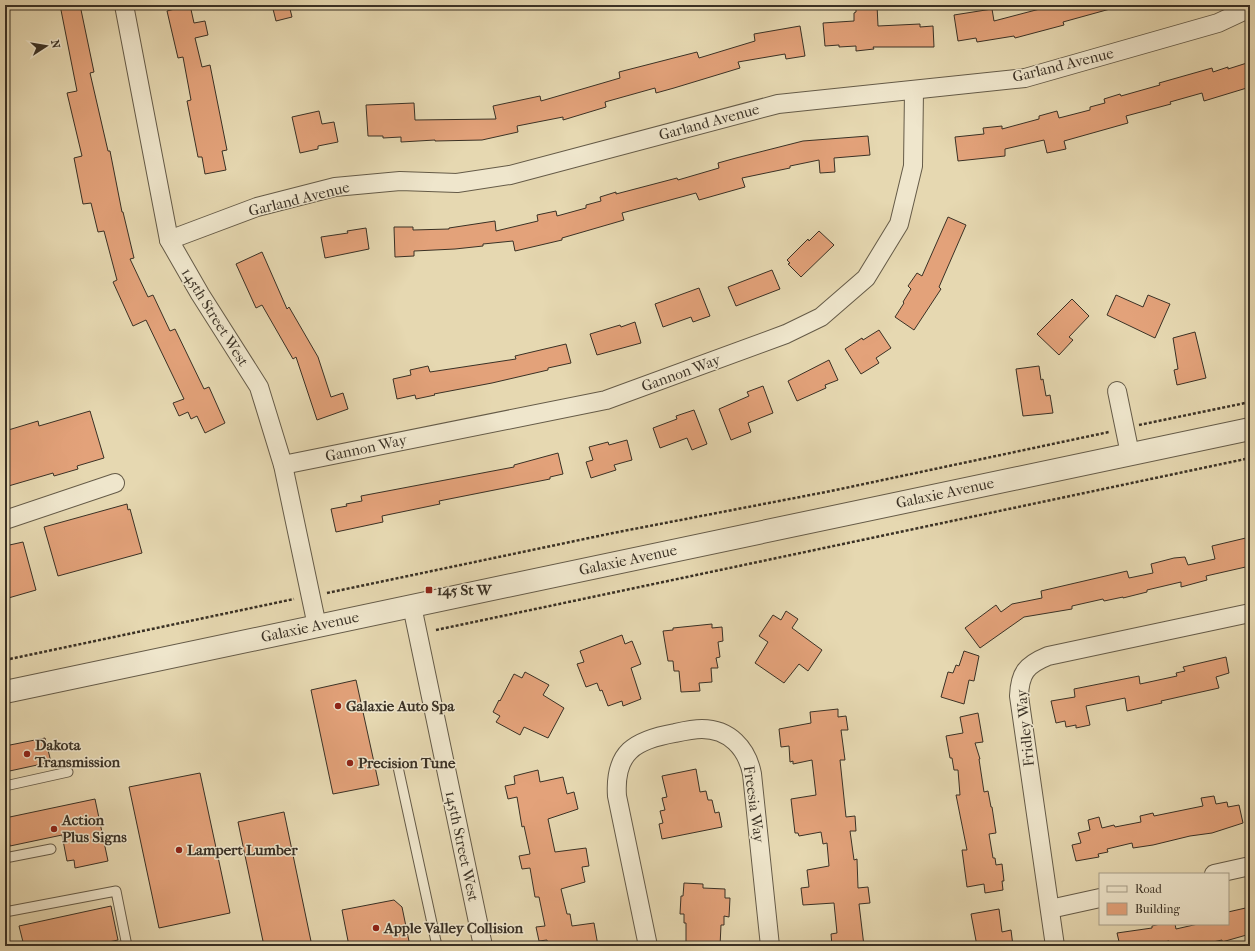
<svg xmlns="http://www.w3.org/2000/svg" width="1255" height="951" font-family="'IM FELL French Canon',serif">
  <style>
    .building { fill: #e3a27a; stroke: #3a3125 }
    .lines { fill: none; stroke-linecap: round; stroke-linejoin: round }
    .service-casing { stroke: #655b48; stroke-width: 11 }
    .minor-casing { stroke: #655b48; stroke-width: 20 }
    .tertiary-casing { stroke: #655b48; stroke-width: 24 }
    .path { stroke: #3a3125; stroke-width: 2.5; stroke-dasharray: 3 2; stroke-linecap: butt }
    .service { stroke: #efe6cc; stroke-width: 9 }
    .minor { stroke: #efe6cc; stroke-width: 18 }
    .tertiary { stroke: #efe6cc; stroke-width: 22 }
    .poi-dot { fill: #8f2418; stroke: #efe6cc; stroke-width: 1.5 }
    .labels { text-anchor: middle; dominant-baseline: central; stroke-width: 3; stroke-linejoin: round; paint-order: stroke }
    .street-label { font-size: 15px; fill: #3a3125; stroke: #efe6cc }
    .poi-label { font-size: 15px; font-weight: bold; fill: #3a3125; stroke: #efe6cc; text-anchor: start }
  </style>
  <rect width="100%" height="100%" fill="#e6d8b1"/>
  <filter id="stains"><feTurbulence type="fractalNoise" baseFrequency=".005" numOctaves="4"/><feColorMatrix values="0 0 0 0 .2 0 0 0 0 .09 0 0 0 0 .02 0 0 0 .5 -.17"/></filter>
  <radialGradient id="worn" r=".72"><stop offset=".6" stop-color="#630" stop-opacity="0"/><stop offset="1" stop-color="#630" stop-opacity=".3"/></radialGradient>
  <g class="building">
    <polygon points="60,5 80,5 94,72 90,73 108,151 110,151 122,212 123,212 134,258 130,259 148,297 153,295 170,331 175,329 204,389 209,387 225,423 205,433 197,416 191,419 188,412 179,416 173,403 184,399 146,320 133,326 113,282 117,280 104,231 98,232 91,203 83,204 74,158 82,156 67,93 77,91"/>
    <polygon points="190,5 194,23 205,21 208,35 195,38 202,67 210,65 227,150 222,151 226,170 205,174 202,157 198,157 187,101 191,100 183,57 178,58 167,11"/>
    <polygon points="272,5 289,5 292,17 276,21"/>
    <polygon points="856,5 877,5 878,26 920,24 920,27 933,26 934,47 873,47 874,49 856,51 856,46 839,47 839,45 825,46 823,23 854,21 854,13 856,12"/>
    <polygon points="1055,5 1110,5 1110,9 1063,22 1064,25 1015,38 1014,36 977,42 976,38 958,41 954,15 992,9 994,21"/>
    <polygon points="800,26 805,56 786,59 785,54 738,62 740,68 674,88 656,93 655,88 605,102 606,107 563,120 563,117 517,126 518,132 482,140 435,141 435,140 401,142 401,137 383,138 383,136 368,136 366,105 414,103 415,120 496,119 493,106 540,96 541,101 620,78 619,72 697,52 699,58 755,41 754,34"/>
    <polygon points="1250,62 1250,87 1204,101 1202,93 1170,102 1171,104 1126,116 1128,123 1064,141 1066,149 1047,153 1044,140 1005,149 1005,156 958,161 955,137 984,134 983,128 1002,126 1002,129 1039,119 1039,116 1057,111 1059,118 1090,110 1090,107 1105,103 1104,99 1120,94 1121,96 1160,85 1159,83 1212,68 1213,72 1228,67 1228,69"/>
    <polygon points="319,111 322,124 334,122 338,142 318,146 318,149 300,153 292,117"/>
    <polygon points="868,136 870,155 834,158 835,172 820,173 819,160 790,166 790,168 742,178 745,187 699,200 696,193 622,213 624,220 562,238 562,240 515,251 513,241 483,244 483,246 455,249 414,251 414,256 395,257 394,227 413,227 413,230 449,229 449,228 495,221 496,231 538,221 537,215 556,211 557,216 586,208 586,205 601,201 600,197 616,192 616,194 677,178 678,180 719,168 718,163 736,158 803,141"/>
    <polygon points="948,217 966,225 939,287 941,289 914,330 895,317 904,303 903,302 911,289 908,286 917,273 922,276"/>
    <polygon points="366,228 369,249 325,258 321,237 348,233 347,231"/>
    <polygon points="819,231 834,245 801,277 788,264 790,263 787,260 808,239 809,241"/>
    <polygon points="262,252 287,309 289,307 318,357 331,397 343,393 348,409 317,420 296,357 293,359 262,305 256,308 236,264"/>
    <polygon points="772,270 780,289 736,306 728,287"/>
    <polygon points="699,288 710,316 693,322 691,317 663,327 655,304"/>
    <polygon points="1116,295 1143,307 1148,295 1170,304 1155,338 1107,315"/>
    <polygon points="1072,299 1089,316 1069,337 1073,340 1059,355 1037,334"/>
    <polygon points="635,322 641,343 597,355 590,334 620,325 621,327"/>
    <polygon points="879,330 891,348 876,358 879,363 861,374 845,349 862,338 863,340"/>
    <polygon points="1195,332 1206,378 1177,385 1174,370 1178,369 1173,338"/>
    <polygon points="566,344 571,363 548,368 548,370 492,383 434,394 435,395 416,399 415,395 397,399 393,379 411,375 410,370 428,366 430,372 516,359 515,356"/>
    <polygon points="829,360 838,380 825,385 826,388 797,401 788,381"/>
    <polygon points="1039,366 1041,380 1043,379 1046,396 1050,395 1053,413 1023,416 1016,369"/>
    <polygon points="763,386 773,413 748,423 751,432 731,440 719,409 749,396 747,392"/>
    <polygon points="694,410 707,444 692,450 687,438 660,448 653,428 677,419 676,416"/>
    <polygon points="90,411 104,458 77,466 78,469 54,476 53,473 5,487 5,431 38,421 39,426"/>
    <polygon points="627,440 632,460 614,465 616,470 591,478 586,462 593,460 589,447 608,442 609,445"/>
    <polygon points="558,453 563,474 550,477 550,479 439,501 440,504 382,516 383,522 336,532 331,509 347,506 346,504 362,501 361,496 514,467 514,465"/>
    <polygon points="127,504 128,510 130,509 142,553 58,576 44,527"/>
    <polygon points="1250,537 1250,566 1206,576 1207,580 1181,587 1181,582 1147,590 1147,592 1123,598 1123,597 1104,601 1103,599 1072,606 1072,609 1024,617 980,648 965,628 996,605 1001,612 1012,604 1042,598 1041,591 1127,571 1129,578 1153,573 1151,564 1174,558 1185,557 1188,565 1215,559 1212,546"/>
    <polygon points="23,542 36,590 5,599 5,546"/>
    <polygon points="786,611 798,619 792,628 822,650 808,671 799,664 784,683 755,663 768,642 759,636 773,615 781,620"/>
    <polygon points="712,624 712,628 722,627 723,641 718,642 720,657 716,658 718,668 711,668 712,682 699,683 700,691 681,692 679,671 674,671 673,661 668,661 663,631 673,630 673,628"/>
    <polygon points="622,635 625,644 632,641 641,664 631,668 641,699 623,706 622,701 608,706 602,690 600,691 597,683 586,687 577,664 584,662 580,651"/>
    <polygon points="964,651 979,656 974,681 969,680 964,704 941,697 948,672 953,673 956,665 959,666"/>
    <polygon points="1226,657 1229,673 1216,677 1219,688 1161,701 1162,703 1127,711 1125,698 1086,706 1090,725 1076,728 1076,725 1066,727 1065,721 1056,723 1051,701 1075,697 1074,689 1139,676 1140,684 1177,676 1176,673 1185,671 1183,667"/>
    <polygon points="525,672 549,685 543,695 564,708 548,738 524,727 520,735 496,722 500,716 493,712 499,700 500,701 514,674 522,678"/>
    <polygon points="356,680 379,785 333,794 311,690"/>
    <polygon points="838,709 838,717 846,716 848,730 841,730 845,760 840,760 846,817 855,816 856,831 850,831 854,860 857,859 858,888 868,887 870,903 859,904 864,946 832,946 831,934 837,933 834,903 803,905 801,888 809,887 807,870 829,866 827,843 823,844 821,832 799,836 798,833 795,833 791,799 816,795 812,760 793,764 793,761 790,762 789,746 781,747 779,729 811,723 810,712"/>
    <polygon points="978,713 983,742 975,743 980,759 979,759 984,792 988,791 991,807 992,807 996,833 989,834 993,858 995,858 996,865 1002,864 1004,881 1002,881 1003,890 985,893 984,884 967,887 962,850 967,850 956,795 960,795 958,770 954,770 952,758 950,758 946,736 963,733 960,717"/>
    <polygon points="45,738 51,762 5,772 5,746"/>
    <polygon points="696,769 700,792 706,791 708,800 712,800 715,813 719,812 722,827 662,839 659,824 663,823 660,811 665,810 662,798 667,797 662,776"/>
    <polygon points="538,770 540,782 563,777 567,794 574,792 578,809 548,819 555,852 586,848 589,866 582,867 585,882 561,889 567,914 570,914 572,926 594,923 598,946 548,946 547,940 539,941 536,927 545,926 539,897 535,897 530,868 522,869 519,856 530,854 524,826 522,827 517,797 508,799 505,786 515,784 514,776"/>
    <polygon points="200,773 230,913 159,928 129,787"/>
    <polygon points="1214,796 1216,804 1227,802 1228,807 1239,805 1243,823 1212,833 1190,836 1153,845 1133,848 1132,843 1107,849 1108,852 1098,854 1099,857 1076,861 1072,845 1081,843 1078,833 1090,830 1088,820 1099,817 1102,828 1114,825 1115,827 1141,822 1140,816 1153,813 1154,816 1203,806 1201,798"/>
    <polygon points="95,799 108,861 75,868 74,860 67,861 62,835 10,846 5,818"/>
    <polygon points="284,812 312,946 264,946 238,822"/>
    <polygon points="684,883 703,884 703,888 725,889 725,898 730,898 729,917 724,916 724,925 721,925 720,946 686,946 686,923 684,923 684,914 680,914 681,896 683,896"/>
    <polygon points="394,900 402,907 410,946 349,946 342,910"/>
    <polygon points="111,906 118,940 90,946 24,946 19,926"/>
    <polygon points="1250,907 1250,934 1222,942 1222,940 1195,946 1170,946 1169,941 1142,946 1120,946 1117,933 1152,928 1152,926 1160,924 1175,924 1176,929 1198,924 1228,924 1228,912"/>
    <polygon points="999,909 1002,932 1011,930 1013,946 977,946 971,914"/>
  </g>
  <g class="lines">
    <defs>
      <g id="service">
        <polyline points="398,767 437,946"/>
        <polyline points="5,786 68,772"/>
        <polyline points="5,858 51,849"/>
        <polyline points="5,912 116,891 127,946"/>
      </g>
      <g id="minor">
        <polyline points="124,5 169,240 200,294 259,387 283,465 317,626"/>
        <polyline points="169,240 257,207 335,187 400,181 457,183 510,175 778,104 1025,78 1218,23 1250,8"/>
        <polyline points="1117,391 1130,454"/>
        <polyline points="283,465 606,400 786,334 821,317 866,278 899,224 913,166 914,91"/>
        <polyline points="5,520 115,483"/>
        <polyline points="412,606 483,946"/>
        <polyline points="1214,874 1250,866"/>
        <polyline points="1050,909 1100,898"/>
        <path d="M 648,946 L 617,796 C 614,752 635,740 675,733 C 684,731 693,729 702,729 C 729,729 747,748 752,774 L 770,946"/>
        <path d="M 1055,946 L 1019,696 C 1020,673 1026,665 1048,656 L 1250,613"/>
      </g>
      <polyline id="tertiary" points="5,692 1250,429"/>
    </defs>
    <use href="#service" class="service-casing"/>
    <use href="#minor" class="minor-casing"/>
    <use href="#tertiary" class="tertiary-casing"/>
    <g class="path">
      <polyline points="1139,425 1250,402"/>
      <polyline points="327,593 613,533 831,491 1109,432"/>
      <polyline points="436,630 1250,458"/>
      <polyline points="5,660 294,599"/>
    </g>
    <use href="#service" class="service"/>
    <use href="#minor" class="minor"/>
    <use href="#tertiary" class="tertiary"/>
  </g>
  <g class="poi-dot">
    <rect x="425" y="586" width="8" height="8" rx="2"/>
    <circle cx="338" cy="706" r="4"/>
    <circle cx="27" cy="754" r="4"/>
    <circle cx="350" cy="763" r="4"/>
    <circle cx="54" cy="829" r="4"/>
    <circle cx="179" cy="850" r="4"/>
    <circle cx="376" cy="928" r="4"/>
  </g>
  <g class="labels">
    <g class="street-label">
      <text transform="translate(1063 65) rotate(-14)">Garland Avenue</text>
      <text transform="translate(709 122) rotate(-15)">Garland Avenue</text>
      <text transform="translate(299 199) rotate(-14)">Garland Avenue</text>
      <text transform="translate(215 317) rotate(58)">145th Street West</text>
      <text transform="translate(681 373) rotate(-20)">Gannon Way</text>
      <text transform="translate(366 448) rotate(-12)">Gannon Way</text>
      <text transform="translate(945 493) rotate(-12)">Galaxie Avenue</text>
      <text transform="translate(628 560) rotate(-12)">Galaxie Avenue</text>
      <text transform="translate(310 627) rotate(-12)">Galaxie Avenue</text>
      <text transform="translate(1025 728) rotate(-96)">Fridley Way</text>
      <text transform="translate(754 804) rotate(82)">Freesia Way</text>
      <text transform="translate(462 846) rotate(78)">145th Street West</text>
    </g>
    <g class="poi-label">
      <text x="437" y="590">145 St W</text>
      <text x="346" y="706">Galaxie Auto Spa</text>
      <text x="35" y="745">Dakota<tspan x="35" dy="17">Transmission</tspan></text>
      <text x="358" y="763">Precision Tune</text>
      <text x="62" y="820">Action<tspan x="62" dy="17">Plus Signs</tspan></text>
      <text x="187" y="850">Lampert Lumber</text>
      <text x="384" y="928">Apple Valley Collision</text>
    </g>
  </g>
  <rect width="1255" height="951" fill="none" stroke="#e6d8b1" stroke-width="20"/>
  <rect x="6" y="6" width="1243" height="939" fill="none" stroke="#3a3125" stroke-width="2"/>
  <rect x="10" y="10" width="1235" height="931" fill="none" stroke="#3a3125"/>
  <rect x="1099" y="873" width="130" height="52" fill="#efe6cc" stroke="#a79e89"/>
  <rect x="1107" y="886" width="20" height="6" fill="#efe6cc" stroke="#a79e89"/>
  <text x="1135" y="893" font-size="12" fill="#3a3125">Road</text>
  <rect x="1107" y="903" width="20" height="12" fill="#e3a27a" stroke="#a79e89"/>
  <text x="1135" y="913" font-size="12" fill="#3a3125">Building</text>
  <g transform="translate(46 46) rotate(78)" stroke="#efe6cc" stroke-width="3" paint-order="stroke">
  <path d="M0-3L7 15L0 10L-7 15Z" fill="#3a3125"/>
  <text y="-6" font-size="11" font-weight="bold" text-anchor="middle" fill="#3a3125">N</text>
  </g>
  <rect width="100%" height="100%" filter="url(#stains)"/>
  <rect width="100%" height="100%" fill="url(#worn)"/>
</svg>
